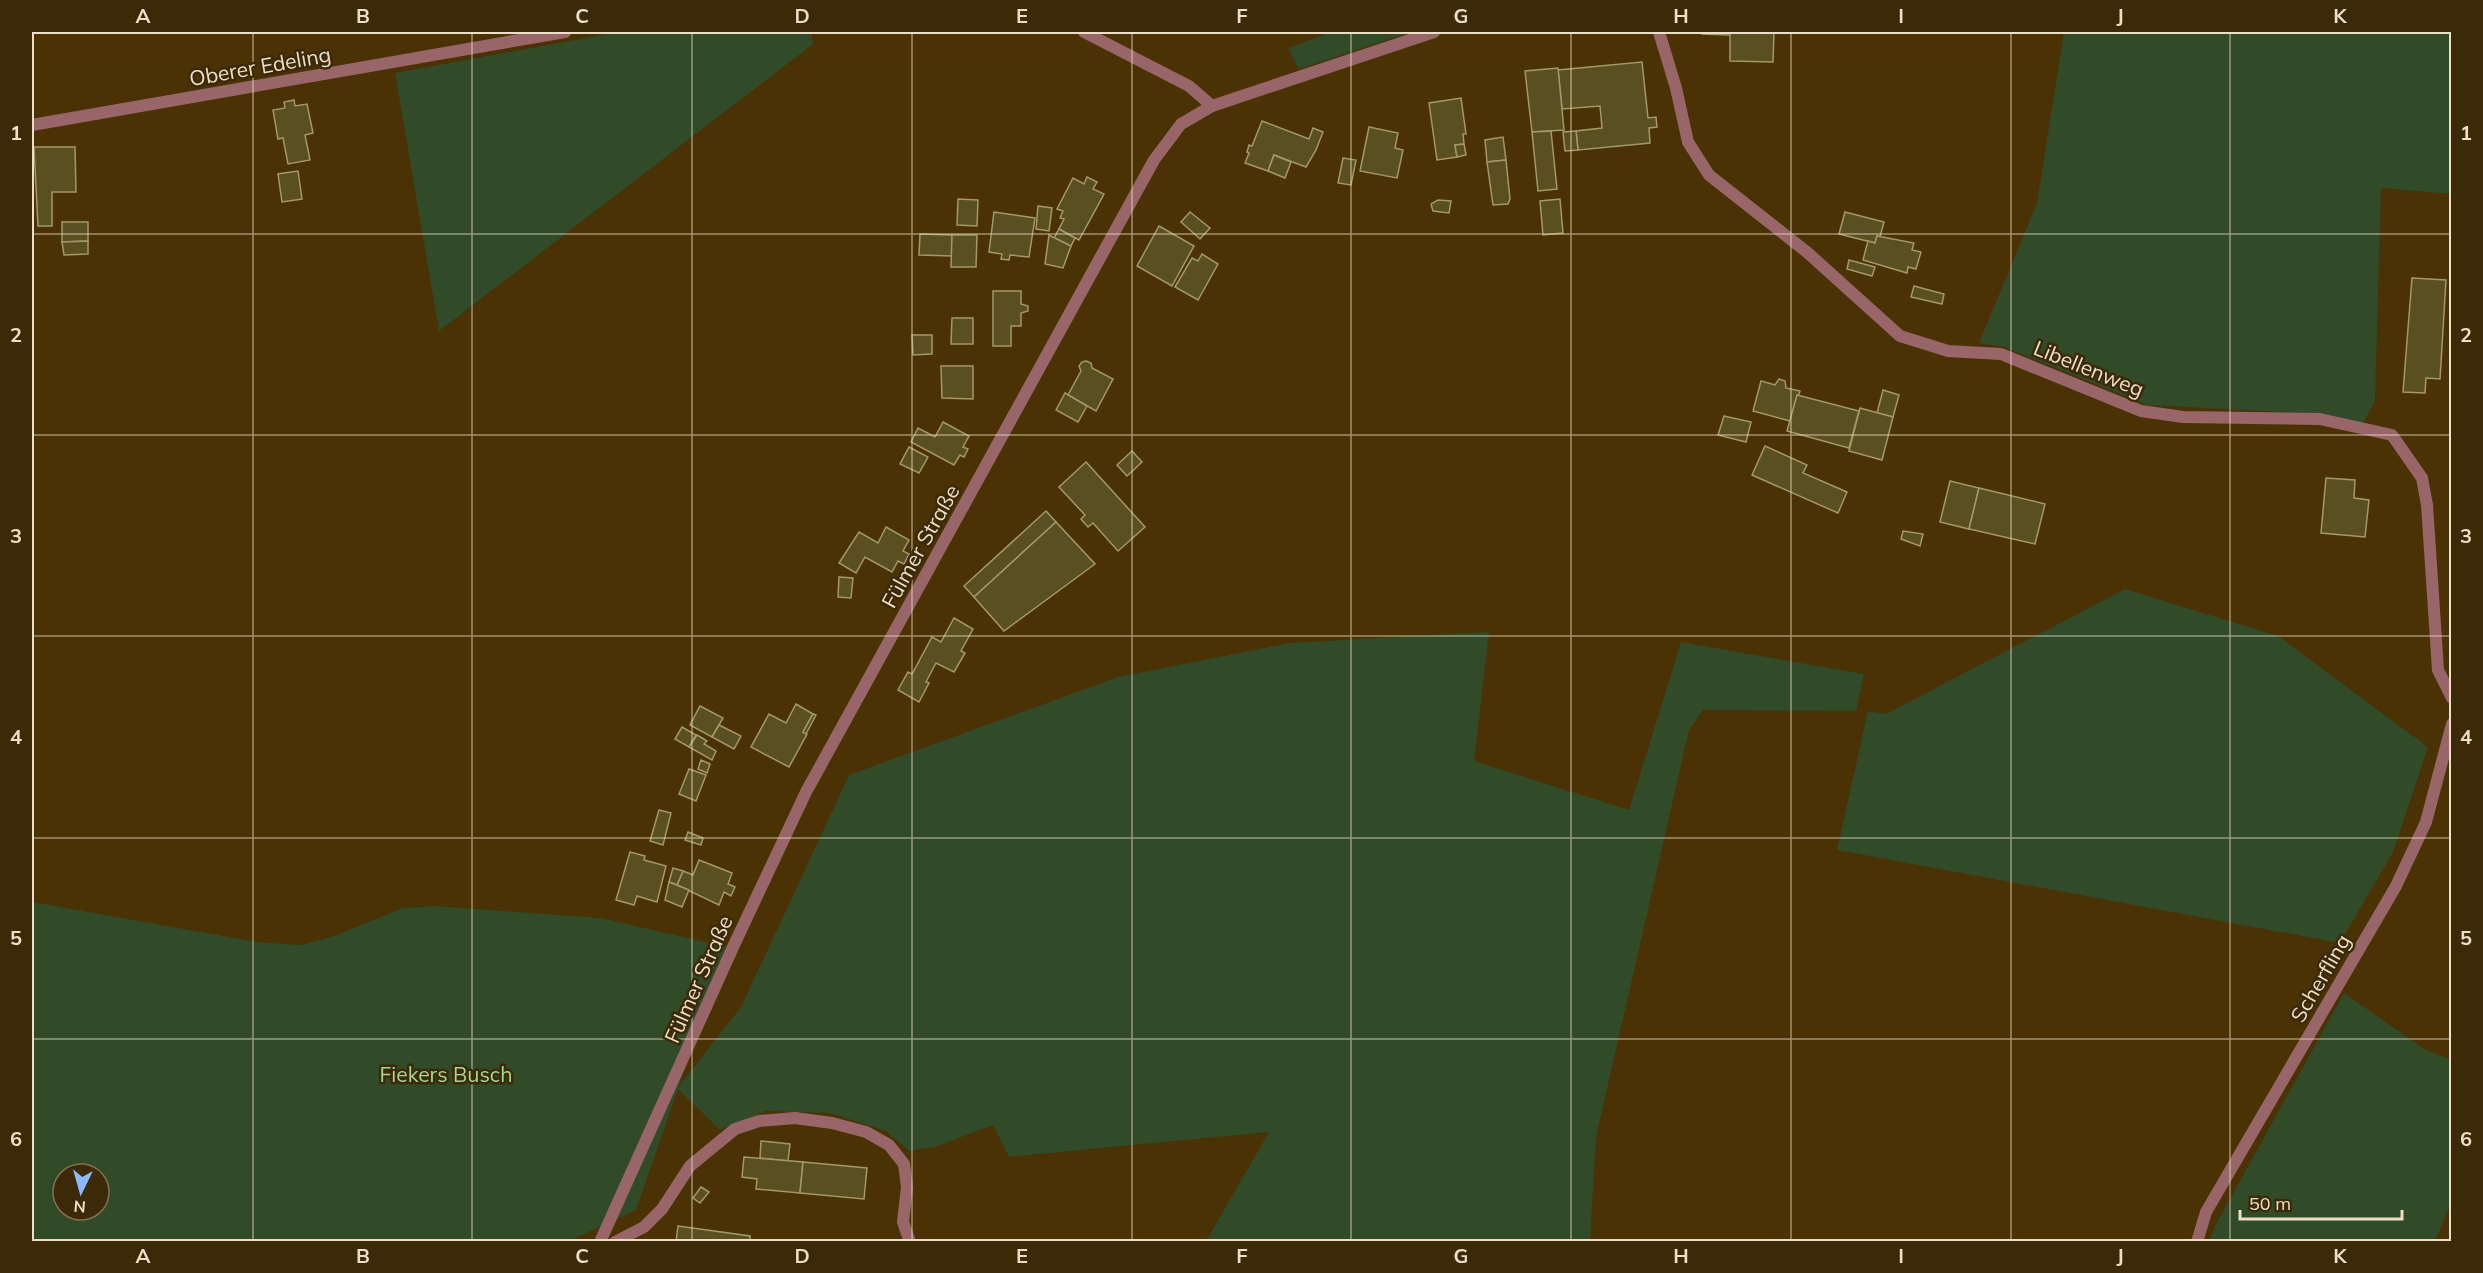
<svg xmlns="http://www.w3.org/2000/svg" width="2483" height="1273" font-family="Mulish,sans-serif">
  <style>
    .green { fill: #314a27; fill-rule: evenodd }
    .building { fill: #5a4f20; stroke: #a39868; stroke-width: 1.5 }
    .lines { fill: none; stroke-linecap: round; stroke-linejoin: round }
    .street { stroke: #986668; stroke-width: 12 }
    .grid { fill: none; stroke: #eddec8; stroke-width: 1.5; stroke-opacity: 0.55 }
    .labels { text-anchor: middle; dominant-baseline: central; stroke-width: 5; stroke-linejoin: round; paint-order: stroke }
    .street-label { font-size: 21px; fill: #eddec8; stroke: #3c2908 }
    .park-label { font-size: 21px; fill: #a4d98e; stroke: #3c2908 }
    .neatline { fill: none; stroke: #eddec8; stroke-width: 2 }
    .grid-label { font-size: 20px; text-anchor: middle; font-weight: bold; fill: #eddec8 }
  </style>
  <rect width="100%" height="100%" fill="#4a3204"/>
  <g class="green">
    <polygon points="618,32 811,32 813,44 439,331 395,73"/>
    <polygon points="1331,32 1411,32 1299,69 1288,48"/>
    <polygon points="2064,32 2451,32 2451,194 2381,188 2375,401 2363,423 2322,414 2147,405 2004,347 1979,343 2037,203"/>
    <polygon points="2125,589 2278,636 2428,747 2393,852 2340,943 1837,850 1868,711 1886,714"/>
    <path d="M 1489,632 L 1474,761 L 1629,810 L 1681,642 L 1864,674 L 1856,711 L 1703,710 L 1689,730 L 1596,1137 L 1590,1241 L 1206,1241 L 1269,1132 L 1009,1157 L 993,1125 L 935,1147 L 909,1151 L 886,1131 L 830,1113 L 766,1111 L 720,1130 L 678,1089 L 636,1210 L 569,1241 L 32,1241 L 32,902 L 257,942 L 301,945 L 331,937 L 403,908 L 436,906 L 601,918 L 726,947 L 679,1086 L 741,1007 L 849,775 L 1118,677 L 1290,643 ZM 63,1174 L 99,1174 L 99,1210 L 63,1210 Z"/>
    <polygon points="2344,993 2424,1049 2451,1060 2451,1203 2435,1241 2209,1241 2216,1224"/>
  </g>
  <g class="building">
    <polygon points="1702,32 1730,32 1730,35 1702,34"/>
    <polygon points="1730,32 1774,32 1773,62 1730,61"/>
    <polygon points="1642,62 1648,118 1656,117 1657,127 1649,128 1650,143 1578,150 1576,131 1602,128 1600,106 1562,109 1558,70"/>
    <polygon points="1558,68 1564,130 1532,132 1525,71"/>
    <polygon points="1461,98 1466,134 1463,134 1464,144 1455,145 1457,157 1437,160 1429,103"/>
    <polygon points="294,100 295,106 307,104 313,133 305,135 310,160 288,164 283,138 278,139 273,110 285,108 284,102"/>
    <polygon points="1262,121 1309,139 1313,128 1323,132 1316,150 1306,167 1274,155 1268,171 1245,163 1249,153 1247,152 1249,145 1252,146"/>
    <polygon points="1369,127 1398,133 1395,148 1403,150 1397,178 1360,171"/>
    <polygon points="1551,131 1557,189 1538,191 1532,132"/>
    <polygon points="1576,131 1578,150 1565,151 1563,132"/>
    <polygon points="1503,137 1506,160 1487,162 1485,140"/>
    <polygon points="1464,144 1466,155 1457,157 1455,145"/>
    <polygon points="34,147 75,147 76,192 52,192 52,226 38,226"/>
    <polygon points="1274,155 1291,162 1285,178 1268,171"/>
    <polygon points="1343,158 1356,160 1351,185 1338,183"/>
    <polygon points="1506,160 1510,199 1508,204 1493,205 1487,162"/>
    <polygon points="298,171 302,199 282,202 278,174"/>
    <polygon points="1087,177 1097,182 1093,189 1104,194 1079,240 1059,229 1064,219 1060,218 1063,211 1057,209 1073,178 1084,184"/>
    <polygon points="958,199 978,200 977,226 957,225"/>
    <polygon points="1560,199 1563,233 1543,235 1540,201"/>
    <polygon points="1438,200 1451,201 1449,213 1433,211 1431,204"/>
    <polygon points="1038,206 1052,208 1049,231 1036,229"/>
    <polygon points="994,212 1035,218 1029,257 1010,255 1009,260 1001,259 1002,254 989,252"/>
    <polygon points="1190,212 1210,228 1200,239 1181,222"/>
    <polygon points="1845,212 1884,222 1880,237 1877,236 1875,243 1839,234"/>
    <polygon points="62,222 88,222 88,241 62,242"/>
    <polygon points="1159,226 1194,246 1172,286 1137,266"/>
    <polygon points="1059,229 1075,238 1071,246 1054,238"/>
    <polygon points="920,234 952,235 952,256 919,255"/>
    <polygon points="952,235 977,235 976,267 951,267"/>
    <polygon points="1049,235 1071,246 1063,268 1045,264"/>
    <polygon points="1877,236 1914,243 1912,250 1921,252 1916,269 1908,267 1907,273 1863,260 1868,241 1875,243"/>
    <polygon points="88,241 88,254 64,255 62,242"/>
    <polygon points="1202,254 1218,264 1198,300 1175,287 1192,258 1198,261"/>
    <polygon points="1849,260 1875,267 1872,276 1847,269"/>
    <polygon points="2412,278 2446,280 2440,379 2426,378 2425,393 2403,392"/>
    <polygon points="1914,286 1944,294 1942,304 1911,297"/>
    <polygon points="993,291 1021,291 1021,304 1028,306 1028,311 1021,313 1021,326 1011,326 1011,346 993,346"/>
    <polygon points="952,318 973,318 973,344 951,344"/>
    <polygon points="912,335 932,335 932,354 913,355"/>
    <polygon points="1086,361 1091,363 1092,368 1113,379 1096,411 1068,395 1081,371 1079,366 1082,362"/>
    <polygon points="941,366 973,366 973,399 942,398"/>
    <polygon points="1779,379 1785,381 1786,388 1800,391 1790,421 1753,411 1761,381 1775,385"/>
    <polygon points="1883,390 1899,395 1893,417 1877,413"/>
    <polygon points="1065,393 1087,406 1078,422 1056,410"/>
    <polygon points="1797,395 1859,411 1849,448 1787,431"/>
    <polygon points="1860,408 1893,417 1882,460 1849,451"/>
    <polygon points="1724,416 1751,422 1746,442 1718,435"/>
    <polygon points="943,422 969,436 963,447 968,449 964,457 960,455 954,465 911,442 918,428 935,437"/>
    <polygon points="1765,446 1807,465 1803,473 1847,492 1838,513 1752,475"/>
    <polygon points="909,447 928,457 919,473 900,464"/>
    <polygon points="1132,451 1142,462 1127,476 1117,465"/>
    <polygon points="1086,462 1145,527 1118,551 1093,523 1088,527 1081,519 1085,515 1059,487"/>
    <polygon points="2326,478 2355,480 2354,498 2369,500 2365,537 2321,533"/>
    <polygon points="1950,481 1979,488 1969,529 1940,522"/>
    <polygon points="1979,488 2045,504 2035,544 1969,529"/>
    <polygon points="1046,511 1056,522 974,597 964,586"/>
    <polygon points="1056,522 1095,564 1004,631 974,597"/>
    <polygon points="886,527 909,540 903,551 909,554 904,564 898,561 892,572 865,557 856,573 839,563 859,532 878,543"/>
    <polygon points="1903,531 1923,534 1920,546 1901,539"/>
    <polygon points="839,577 853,578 851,598 838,597"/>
    <polygon points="954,618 973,629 961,651 965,653 954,672 936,663 926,682 929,683 919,702 898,690 908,672 912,674 932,637 941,642"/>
    <polygon points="796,704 813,714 803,732 807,734 789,767 751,747 769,714 786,723"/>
    <polygon points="700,706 723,718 712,737 690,725"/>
    <polygon points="813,714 816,715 806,734 803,732"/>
    <polygon points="719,725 741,736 734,749 712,737"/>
    <polygon points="682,727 696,735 689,747 675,739"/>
    <polygon points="697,735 707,741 704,744 716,751 712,760 689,747"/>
    <polygon points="701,760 710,764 707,773 698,769"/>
    <polygon points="689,769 706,775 696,801 679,794"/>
    <polygon points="659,810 671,813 663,845 650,841"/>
    <polygon points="688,832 703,838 701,845 685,840"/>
    <polygon points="630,852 645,856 644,860 666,866 657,902 637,896 634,905 616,900"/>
    <polygon points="699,860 732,873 728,884 735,887 731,896 724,892 719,905 677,885 683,871 693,875"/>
    <polygon points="673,868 683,871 677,885 669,882"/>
    <polygon points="669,882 689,890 682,907 665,900"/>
    <polygon points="761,1141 790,1144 788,1161 760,1158"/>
    <polygon points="744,1157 803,1162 800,1193 756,1189 757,1179 742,1177"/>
    <polygon points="803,1162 867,1168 864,1199 800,1193"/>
    <polygon points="701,1187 709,1192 700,1203 693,1198"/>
    <polygon points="678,1226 750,1236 750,1242 676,1242"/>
  </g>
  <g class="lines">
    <g class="street">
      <polyline points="1084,32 1189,86 1212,106"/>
      <polyline points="1659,32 1676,88 1688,142 1709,175 1808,253 1900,336 1948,351 2001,354 2141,411 2183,417 2320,419 2392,435 2422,478 2427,505 2438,670 2452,698"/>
      <polyline points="32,125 565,32"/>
      <polyline points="600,1242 734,945 806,792 1154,160 1181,124 1212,106 1434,32"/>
      <polyline points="615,1242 644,1227 662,1209 690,1166 735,1129 759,1121 795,1118 832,1123 866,1132 889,1145 904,1164 907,1187 903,1222 910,1242"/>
      <polyline points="2197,1242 2206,1212 2396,886 2426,822 2452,724"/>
    </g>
  </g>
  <path class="grid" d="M 253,32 L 253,1242M 472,32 L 472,1242M 692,32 L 692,1242M 912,32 L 912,1242M 1132,32 L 1132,1242M 1351,32 L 1351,1242M 1571,32 L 1571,1242M 1791,32 L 1791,1242M 2011,32 L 2011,1242M 2230,32 L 2230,1242M 32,234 L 2452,234M 32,435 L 2452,435M 32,636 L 2452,636M 32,838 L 2452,838M 32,1039 L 2452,1039"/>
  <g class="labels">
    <g class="street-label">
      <text transform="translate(260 66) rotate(-10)">Oberer Edeling</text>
      <text transform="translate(2089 368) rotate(22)">Libellenweg</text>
      <text transform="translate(920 546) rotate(-61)">Fülmer Straße</text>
      <text transform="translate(2320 978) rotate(-60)">Scherfling</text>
      <text transform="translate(698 979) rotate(-66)">Fülmer Straße</text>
    </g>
    <g class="park-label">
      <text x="446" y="1074">Fiekers Busch</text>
    </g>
  </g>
  <rect width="2483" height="1273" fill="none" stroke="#3c2908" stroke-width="66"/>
  <g transform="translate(81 1192) rotate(185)"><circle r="28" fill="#3c2908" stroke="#837155" stroke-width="1.5"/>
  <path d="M0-4.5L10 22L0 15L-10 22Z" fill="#8abafc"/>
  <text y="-9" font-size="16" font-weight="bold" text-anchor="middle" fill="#eddec8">N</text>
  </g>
  <path d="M2240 1210v9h162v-9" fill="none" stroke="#eddec8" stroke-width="3"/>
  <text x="2249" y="1210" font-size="18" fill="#eddec8" stroke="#3c2908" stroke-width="4.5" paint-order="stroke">50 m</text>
  <rect x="33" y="33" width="2417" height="1207" class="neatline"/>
  <g class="grid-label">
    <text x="143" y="23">A</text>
    <text x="363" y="23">B</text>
    <text x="582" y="23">C</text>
    <text x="802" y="23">D</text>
    <text x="1022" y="23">E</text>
    <text x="1242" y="23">F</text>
    <text x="1461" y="23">G</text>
    <text x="1681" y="23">H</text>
    <text x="1901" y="23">I</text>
    <text x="2120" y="23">J</text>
    <text x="2340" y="23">K</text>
    <text x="16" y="140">1</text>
    <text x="2466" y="140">1</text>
    <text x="16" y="342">2</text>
    <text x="2466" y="342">2</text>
    <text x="16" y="543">3</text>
    <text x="2466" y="543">3</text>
    <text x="16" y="744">4</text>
    <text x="2466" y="744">4</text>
    <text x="16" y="945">5</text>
    <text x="2466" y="945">5</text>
    <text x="16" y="1146">6</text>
    <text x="2466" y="1146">6</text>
    <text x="143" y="1263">A</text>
    <text x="363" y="1263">B</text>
    <text x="582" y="1263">C</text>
    <text x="802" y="1263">D</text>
    <text x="1022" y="1263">E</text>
    <text x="1242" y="1263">F</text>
    <text x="1461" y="1263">G</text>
    <text x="1681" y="1263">H</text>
    <text x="1901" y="1263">I</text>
    <text x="2120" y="1263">J</text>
    <text x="2340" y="1263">K</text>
  </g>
</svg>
